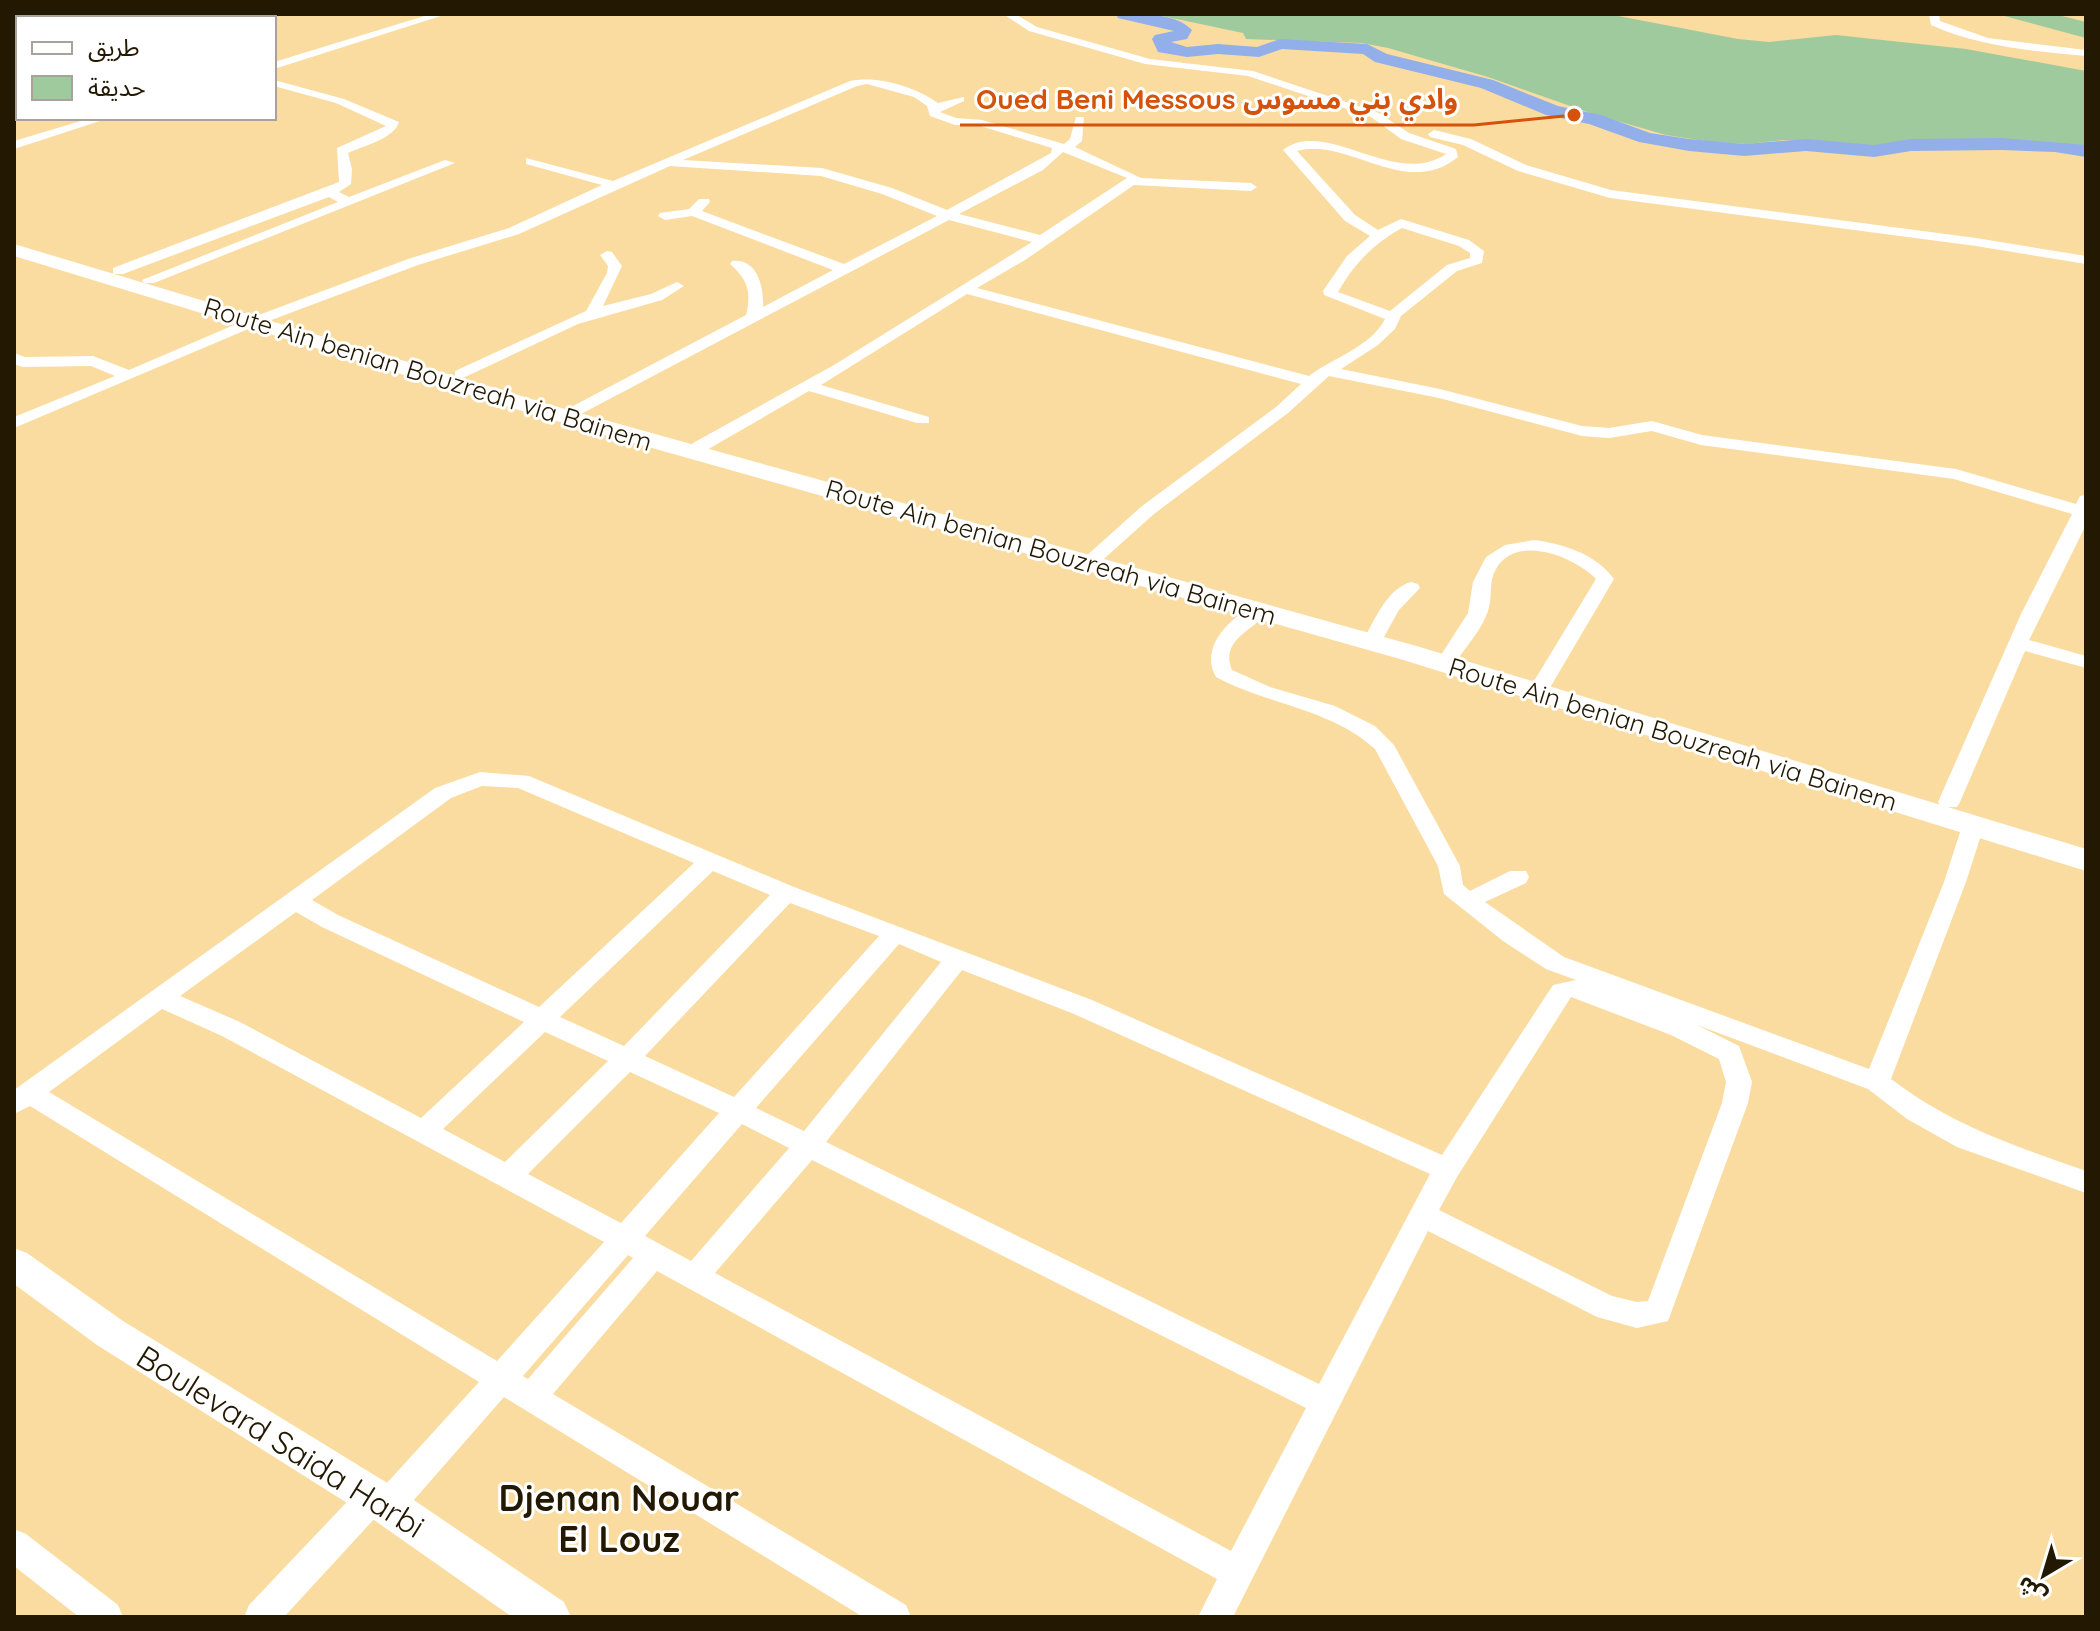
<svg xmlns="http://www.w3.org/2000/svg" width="2100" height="1631" font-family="Quicksand,'Noto Sans Arabic',sans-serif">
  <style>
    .green { fill: #9fca9d }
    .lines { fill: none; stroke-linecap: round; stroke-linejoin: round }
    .river { fill: #92afe9; fill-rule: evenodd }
    .minor { fill: #fff; fill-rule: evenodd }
    .tertiary { fill: #fff; fill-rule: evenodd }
    .secondary { fill: #fff; fill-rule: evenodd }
    .labels { text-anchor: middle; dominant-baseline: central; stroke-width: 6; stroke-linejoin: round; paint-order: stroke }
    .street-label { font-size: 26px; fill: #231802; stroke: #fff }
    .near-street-label { font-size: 32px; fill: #231802; stroke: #fff }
    .near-quarter-label { font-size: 36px; font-weight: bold; fill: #231802; stroke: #fff }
    .leader { fill: none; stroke: #d4520b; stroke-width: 3 }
    .callout-dot { fill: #d4520b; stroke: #fff; stroke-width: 3 }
    .callout-label { font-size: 28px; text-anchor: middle; font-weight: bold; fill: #d4520b; stroke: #fff; stroke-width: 6; stroke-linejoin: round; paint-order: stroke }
  </style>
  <rect width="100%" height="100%" fill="#fadca0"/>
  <g class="green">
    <polygon points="1153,14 1608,14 1738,39 1769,42 1836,35 1966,49 2086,71 2086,147 1994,139 1875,146 1785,140 1746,144 1711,142 1666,135 1593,114 1488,77 1388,48 1362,43 1246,39 1243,33"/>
    <polygon points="1997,14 2054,14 2086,22 2086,38"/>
  </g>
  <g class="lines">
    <path class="river" d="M 1116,14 C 1140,14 1175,12 1192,30 L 1187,39 L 1171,42 L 1187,47 L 1218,44 L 1257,47 L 1280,39 L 1367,44 L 1387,54 L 1493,80 L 1558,106 L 1601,115 L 1650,133 L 1689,139 L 1744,144 L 1806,139 L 1874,145 L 1911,139 L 2002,138 L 2086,145 L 2086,157 L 2055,152 L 2002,150 L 1911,151 L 1874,157 L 1806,151 L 1744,156 L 1689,151 L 1639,142 L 1589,124 L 1546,115 L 1481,88 L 1375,62 L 1363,54 L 1282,49 L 1259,57 L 1218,54 L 1187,57 L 1158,52 L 1152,39 L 1155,35 L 1174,31 L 1118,18 Z"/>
    <g class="minor">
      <polygon points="161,14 176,14 170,18 155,18"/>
      <polygon points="431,14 447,14 274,69 274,62"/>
      <path d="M 1003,14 L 1015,14 L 1037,27 L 1150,59 L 1253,71 L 1379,113 L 1409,133 L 1456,149 L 1458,157 C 1406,200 1347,136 1297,151 L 1355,215 L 1378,230 L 1401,219 L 1469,240 L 1484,251 L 1482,263 L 1457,271 L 1401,316 L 1395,329 L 1378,345 L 1341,369 L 1440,389 L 1582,426 L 1609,428 L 1652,421 L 1702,435 L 1956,469 L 2076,504 L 2080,496 L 2086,495 L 2086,525 L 2029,640 L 2086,656 L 2086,668 L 2025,651 L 1960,802 L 1957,807 L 1941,807 L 1938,802 L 2021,614 L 2072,514 L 1954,479 L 1701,445 L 1652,431 L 1609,438 L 1582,436 L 1439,398 L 1329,376 L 1288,413 L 1154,514 L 1097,565 L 1085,565 L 1082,561 L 1085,557 L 1142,506 L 1276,407 L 1301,384 L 967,294 L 821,385 L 929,417 L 929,423 L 917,423 L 809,391 L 705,451 L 693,451 L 691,447 L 693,443 L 834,365 L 1032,242 L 949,220 L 583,413 L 571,413 L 571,407 L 746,315 C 752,291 747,279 730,264 L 732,261 C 757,258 764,286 763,307 L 833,270 L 692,216 L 665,220 L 658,216 L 660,213 L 689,209 L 699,199 L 709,199 L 710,202 L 702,211 L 844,264 L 937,216 L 882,194 L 821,176 L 670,166 L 519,234 L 418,265 L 258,325 L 14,428 L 14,417 L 115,376 L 91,366 L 22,367 L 14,364 L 14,353 L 25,357 L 93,356 L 129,370 L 248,319 L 408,259 L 509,228 L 602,185 L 526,164 L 526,158 L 613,181 L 850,81 C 877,75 916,87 938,103 L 964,97 L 964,101 L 940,112 L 956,118 L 982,120 L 1064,144 L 1070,139 L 1076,117 L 1084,117 L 1082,141 L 1075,147 L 1141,178 L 1251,183 L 1257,187 L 1251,191 L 1134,185 L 1025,260 L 977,288 L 1309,376 C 1332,358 1371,347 1385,319 L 1324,295 L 1323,291 L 1347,256 L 1370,236 L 1345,221 L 1283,150 C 1326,117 1395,189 1446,154 L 1401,139 L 1371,117 L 1248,76 L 1145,64 L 1029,31 ZM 867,84 L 914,97 L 927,106 L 930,116 L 955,125 L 977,125 L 1052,148 L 1051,153 L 947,210 L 892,188 L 822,168 L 683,160 L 857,86 ZM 1063,152 L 1127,178 L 1040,235 L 959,214 L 1043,170 ZM 1402,228 L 1459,246 L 1470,253 L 1470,258 L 1447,265 L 1390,311 L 1338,292 C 1353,265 1374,243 1402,228 Z"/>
      <path d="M 1929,14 L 1939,14 L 1940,21 L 1988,38 L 2086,50 L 2086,56 C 2033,51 1980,47 1931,25 Z"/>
      <path d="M 274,80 L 344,99 L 399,122 C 394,139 363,146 348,153 L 352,169 L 351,184 L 339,192 L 349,197 L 445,160 L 455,163 L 154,283 L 144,283 L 142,280 L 338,202 L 329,197 L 123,274 L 113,274 L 113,268 L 339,182 L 337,148 L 386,126 L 336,103 L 274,86 Z"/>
      <polygon points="91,118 109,118 14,149 14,141"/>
      <polygon points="1434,130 1471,139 1526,165 1611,190 1976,238 2086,256 2086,264 1976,246 1610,198 1518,171 1463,145 1430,137 1428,134"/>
      <polygon points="607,251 612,252 622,266 603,306 651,294 677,282 684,286 662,300 578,324 465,377 455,377 455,371 586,311 607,273 608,266 600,255"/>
      <path d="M 1534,540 C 1564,544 1596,554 1614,579 L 1548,691 L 1538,697 L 1528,691 L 1596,579 C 1575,557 1516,533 1496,569 C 1488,582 1493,597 1488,611 C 1482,629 1468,644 1458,659 L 1451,661 L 1441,655 L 1468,613 L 1473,582 L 1486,557 L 1505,545 Z"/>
      <path d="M 1411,582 L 1418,584 L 1420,588 L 1399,610 L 1384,637 L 1370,637 L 1367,633 C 1377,615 1389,588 1411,582 Z"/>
      <path d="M 1262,604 L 1271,610 C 1256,629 1219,639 1232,670 L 1270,687 L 1335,706 L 1375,726 L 1394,745 L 1460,866 L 1463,885 L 1470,891 L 1510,871 L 1526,871 L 1529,877 L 1526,883 L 1485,902 L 1564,957 L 1869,1069 L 1944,882 L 1962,826 L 1965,821 L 1981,821 L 1984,826 L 1966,882 L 1891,1079 C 1955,1127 2011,1144 2086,1171 L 2086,1193 L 1957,1147 L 1907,1119 L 1868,1089 L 1697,1025 L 1739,1046 L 1752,1082 L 1748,1103 L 1668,1321 L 1637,1328 L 1597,1317 L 1428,1231 L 1233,1617 L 1198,1617 L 1217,1579 L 657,1271 L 553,1394 L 906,1605 L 911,1617 L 863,1617 L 504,1397 L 399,1517 L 388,1521 L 376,1517 L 284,1617 L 244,1617 L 249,1605 L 363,1485 L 374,1481 L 385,1485 L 479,1382 L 30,1106 L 14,1114 L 14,1090 L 435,788 L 480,772 L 529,776 L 794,887 L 1092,1000 L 1442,1155 L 1553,985 L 1576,980 L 1546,969 L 1503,941 L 1444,894 L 1438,866 L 1375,749 C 1330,708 1268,705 1216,677 C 1198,647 1233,612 1262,604 ZM 482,786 L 518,788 L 694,863 L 539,1007 L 338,915 L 312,900 L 451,798 ZM 713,871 L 770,895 L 624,1046 L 560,1017 ZM 790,903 L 879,936 L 734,1097 L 645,1056 ZM 296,912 L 322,927 L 524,1022 L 421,1118 L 240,1022 L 180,996 ZM 899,944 L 941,962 L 804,1131 L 756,1108 ZM 962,970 L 1074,1014 L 1430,1174 L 1319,1384 L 826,1142 ZM 1571,997 L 1671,1035 L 1719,1059 L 1726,1082 L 1722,1103 L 1648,1301 L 1637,1302 L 1612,1296 L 1439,1210 L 1457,1177 ZM 162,1009 L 222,1036 L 604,1242 L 497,1361 L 49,1092 ZM 545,1032 L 608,1061 L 505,1162 L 443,1129 ZM 630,1072 L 719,1113 L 621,1223 L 528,1174 ZM 742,1124 L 789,1148 L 691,1261 L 645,1236 ZM 812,1160 L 1306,1408 L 1231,1551 L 715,1273 ZM 628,1255 L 633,1258 L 528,1379 L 523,1376 Z"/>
      <polygon points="14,1529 26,1534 118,1605 123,1617 79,1617 14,1566"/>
    </g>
    <polygon class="tertiary" points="14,1248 27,1253 123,1321 402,1492 564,1602 571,1617 512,1617 374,1520 97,1345 14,1284"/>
    <polygon class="secondary" points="14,244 558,407 1420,647 2086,849 2086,871 1400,659 542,417 14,256"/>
  </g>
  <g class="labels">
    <g class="street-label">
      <text transform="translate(428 374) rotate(17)">Route Ain benian Bouzreah via Bainem</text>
      <text transform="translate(1051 552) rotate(16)">Route Ain benian Bouzreah via Bainem</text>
      <text transform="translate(1673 734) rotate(17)">Route Ain benian Bouzreah via Bainem</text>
    </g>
    <g class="near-street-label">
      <text transform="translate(281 1441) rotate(32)">Boulevard Saida Harbi</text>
    </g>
    <g class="near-quarter-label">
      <text x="619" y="1497">Djenan Nouar<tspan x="619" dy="41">El Louz</tspan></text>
    </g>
  </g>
  <path class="leader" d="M1574 115L1474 125H960"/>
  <circle class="callout-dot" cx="1574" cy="115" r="8"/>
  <g class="callout-label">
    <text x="1217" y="109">Oued Beni Messous وادي بني مسوس</text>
  </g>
  <rect width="2100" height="1631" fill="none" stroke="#231802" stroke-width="32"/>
  <rect x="16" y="16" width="260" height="104" fill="#ffffff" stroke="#a7a39a" stroke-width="2"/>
  <rect x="32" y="42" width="40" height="12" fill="#ffffff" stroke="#a7a39a" stroke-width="2"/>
  <text x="88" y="56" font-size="24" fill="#231802">طريق</text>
  <rect x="32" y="76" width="40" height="24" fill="#9fca9d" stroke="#a7a39a" stroke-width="2"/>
  <text x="88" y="96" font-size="24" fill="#231802">حديقة</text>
  <g transform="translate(2044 1575) rotate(218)" stroke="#ffffff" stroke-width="6" paint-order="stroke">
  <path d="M0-6L14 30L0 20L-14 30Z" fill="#231802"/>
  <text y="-12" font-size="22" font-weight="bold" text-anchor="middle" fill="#231802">ش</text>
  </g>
</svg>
